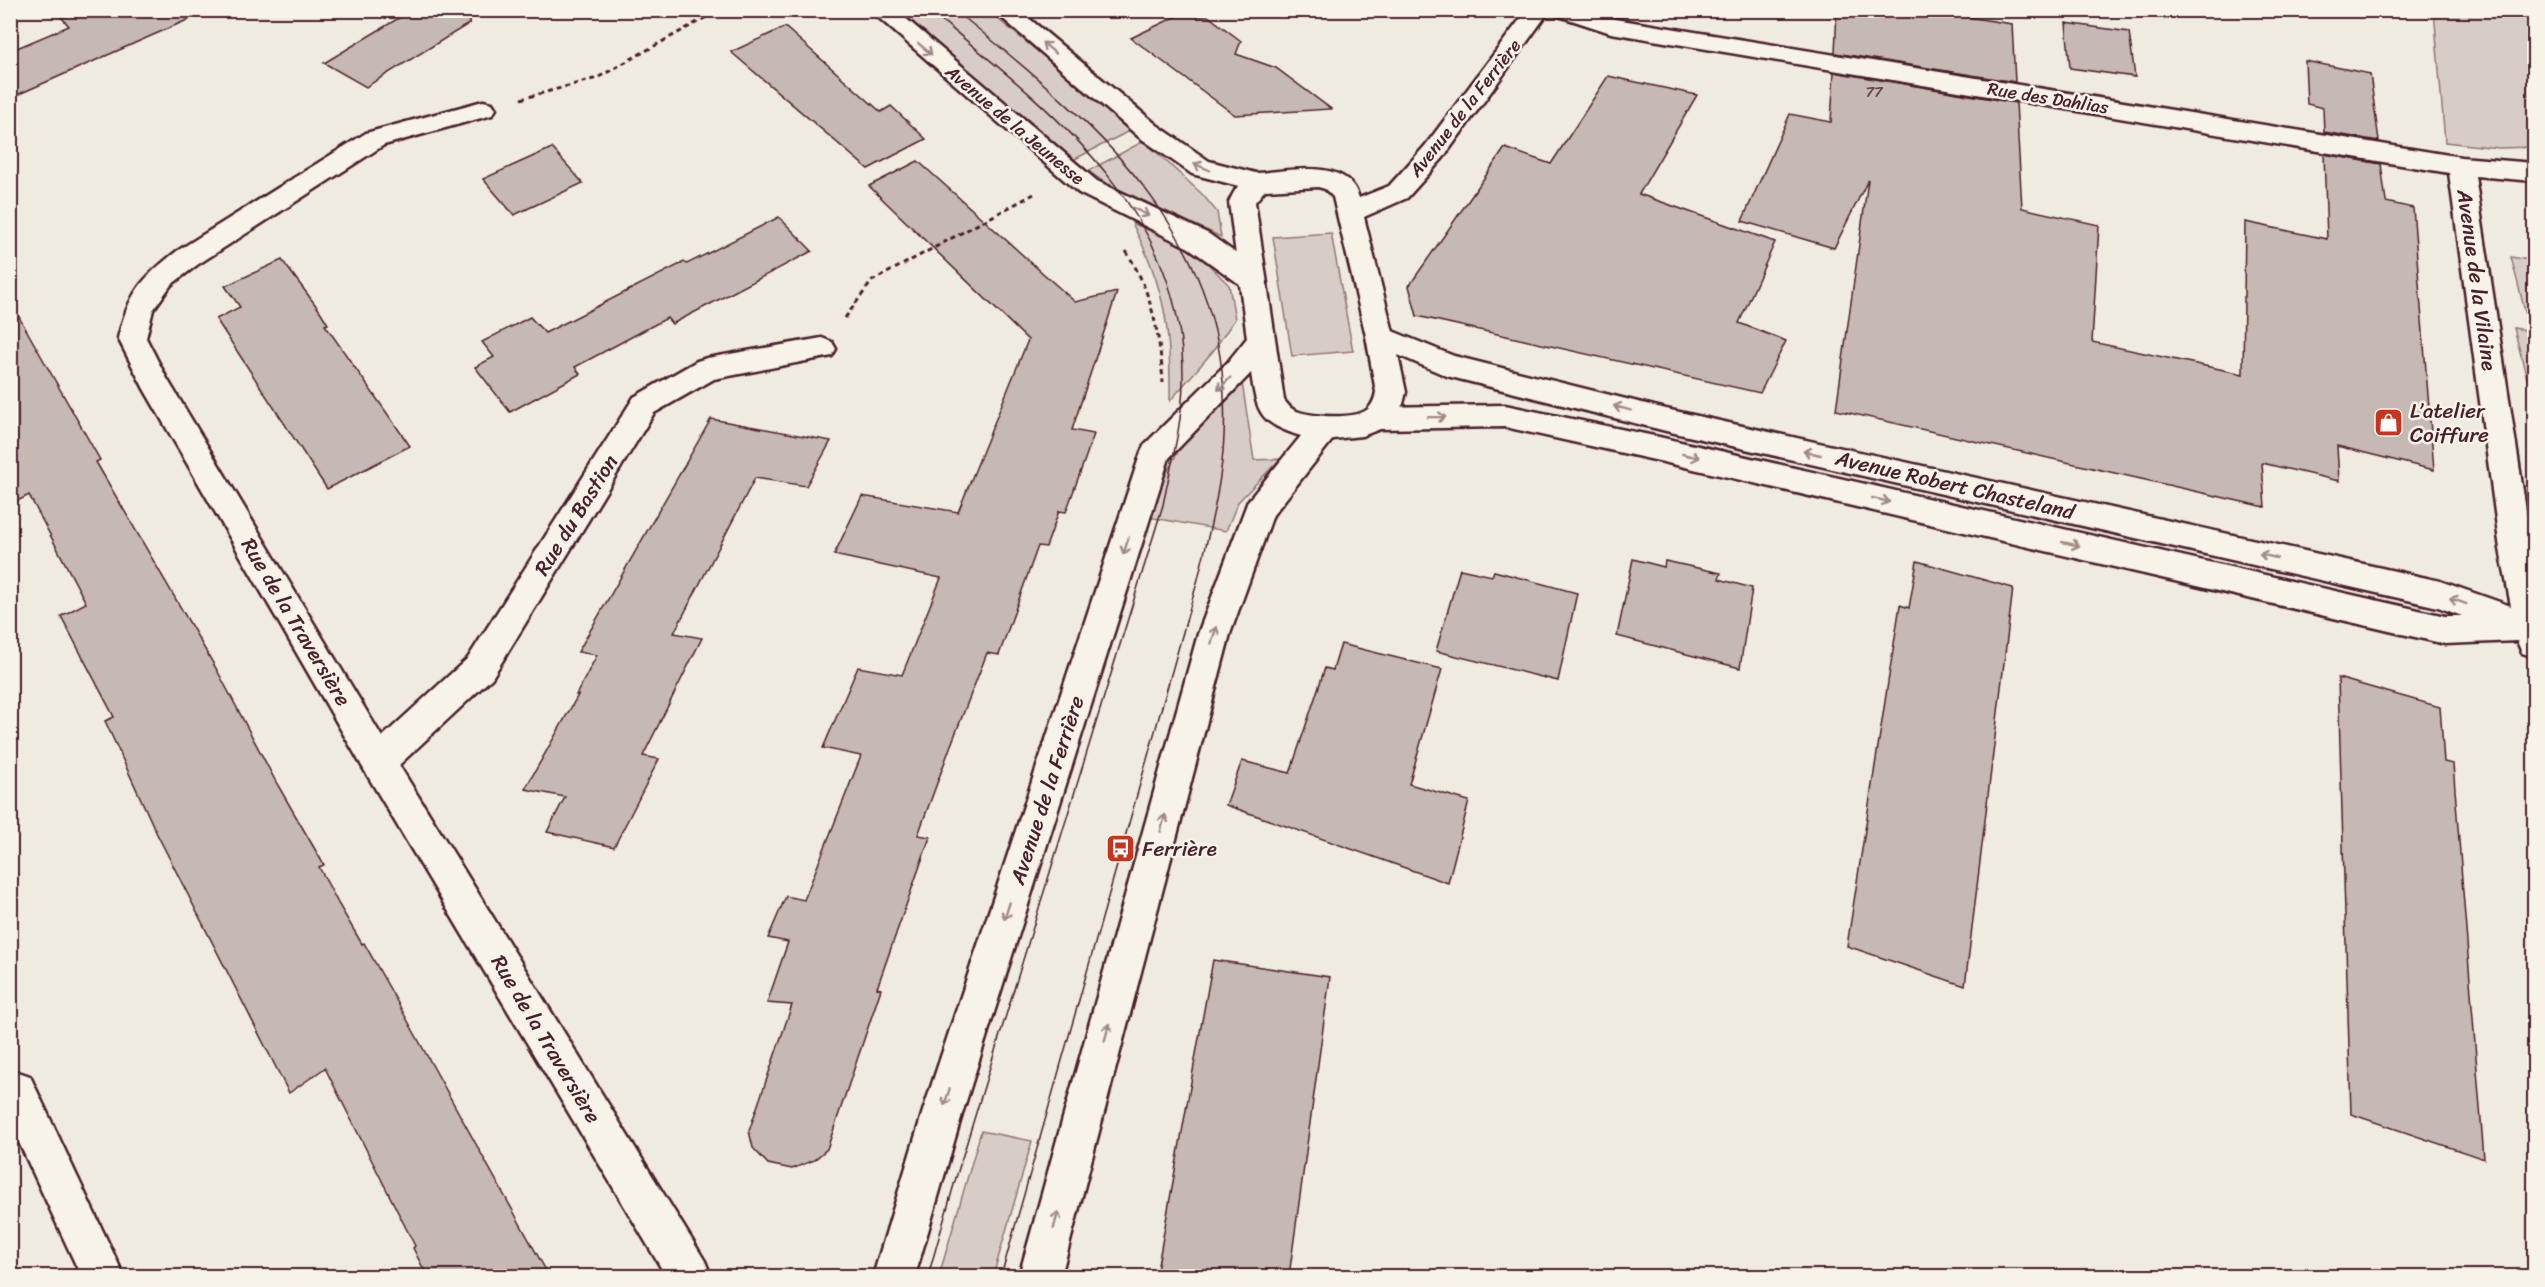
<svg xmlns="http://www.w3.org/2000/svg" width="2545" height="1287" font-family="Sriracha,sans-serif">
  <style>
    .green { fill: #d8cdc6; stroke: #917678; stroke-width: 1.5 }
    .building { fill: #c6b8b3; stroke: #4a1f2b; stroke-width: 1.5 }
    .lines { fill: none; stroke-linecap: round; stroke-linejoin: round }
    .street-casing { stroke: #4a1f2b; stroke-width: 5 }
    .secondary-casing { stroke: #4a1f2b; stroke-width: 5 }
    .path { stroke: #4a1f2b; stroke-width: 3; stroke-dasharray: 5 4; stroke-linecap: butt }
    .street { fill: #f7f3e8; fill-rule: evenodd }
    .secondary { fill: #f7f3e8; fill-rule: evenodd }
    .tram { stroke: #4a1f2b; stroke-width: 1.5 }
    .oneway { stroke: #a0898a }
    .labels { text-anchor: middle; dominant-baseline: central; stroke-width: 5; stroke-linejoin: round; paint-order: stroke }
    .far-number-label { font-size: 15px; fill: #69454d }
    .far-street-label { font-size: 18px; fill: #4a1f2b; stroke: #f7f3e8 }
    .street-label { font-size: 21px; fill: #4a1f2b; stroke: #f7f3e8 }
    .poi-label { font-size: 21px; fill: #4a1f2b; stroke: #f7f3e8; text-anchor: start }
  </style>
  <rect width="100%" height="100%" fill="#f0ebe0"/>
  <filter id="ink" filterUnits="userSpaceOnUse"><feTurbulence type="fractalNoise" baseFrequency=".0167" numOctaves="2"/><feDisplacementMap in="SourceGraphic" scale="12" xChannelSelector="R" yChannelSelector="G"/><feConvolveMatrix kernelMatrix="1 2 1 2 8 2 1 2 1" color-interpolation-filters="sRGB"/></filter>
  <g filter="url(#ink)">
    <g class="green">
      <polygon points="899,11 988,11 1133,129 1073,160"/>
      <polygon points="2434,11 2534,11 2534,147 2498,148 2445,142"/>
      <polygon points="1144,141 1203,195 1217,212 1221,237 1106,183 1088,171"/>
      <path d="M 1132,223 L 1181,244 L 1208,264 L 1229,285 L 1235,319 L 1213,351 L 1170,401 C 1171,329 1165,287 1132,223 Z"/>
      <polygon points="1331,233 1353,351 1292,356 1273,237"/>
      <polygon points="2511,257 2534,261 2534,381 2527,379 2514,328 2530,331"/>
      <polygon points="1241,376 1254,460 1280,459 1238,502 1226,531 1148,517 1163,480 1189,431"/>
      <polygon points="981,1131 1032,1141 993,1276 939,1276"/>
    </g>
    <g class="building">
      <polygon points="55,10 210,10 10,98 10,51 69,26"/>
      <polygon points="412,10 462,10 470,23 366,87 324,63"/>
      <polygon points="1837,10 1922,10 2012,24 2015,82 1835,53"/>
      <polygon points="1177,16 1208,16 1241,41 1236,54 1276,68 1331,109 1235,115 1131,38"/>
      <polygon points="2066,23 2129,32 2135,77 2070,68"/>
      <polygon points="785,27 881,112 891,106 926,139 868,169 731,52"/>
      <polygon points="2305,61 2370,74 2379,141 2324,132 2323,108 2307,104"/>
      <polygon points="1834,72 2016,103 2022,208 2099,225 2092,342 2243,374 2245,222 2327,239 2324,154 2381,164 2386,202 2413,208 2434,470 2337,446 2339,481 2262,463 2265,507 1836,410 1868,180 1834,248 1742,221 1790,114 1831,122"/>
      <polygon points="1608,76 1697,95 1639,194 1775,242 1739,323 1786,341 1760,393 1417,316 1409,286 1505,148 1551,164"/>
      <polygon points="552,148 583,183 514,215 483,179"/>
      <polygon points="918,161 1075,302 1117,292 1072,430 1094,434 1066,512 1059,511 1046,547 1038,546 999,655 987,653 951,745 918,835 930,837 877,988 881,989 827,1149 814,1160 792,1169 768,1164 753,1148 749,1131 792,1005 767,1003 788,942 768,938 786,896 804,900 861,756 823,748 858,667 902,675 941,578 834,555 862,496 958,512 1028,340 869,186"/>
      <polygon points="779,217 812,251 672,324 667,318 575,367 580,374 510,412 475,367 494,357 482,342 530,317 545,333 684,262 687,264"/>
      <polygon points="282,260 320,311 328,324 325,325 410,446 327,489 216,319 240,307 225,286"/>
      <polygon points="10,301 100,460 96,462 217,670 276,782 324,865 319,867 339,905 362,944 364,943 404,1014 549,1276 427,1276 413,1248 415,1246 325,1068 289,1093 157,834 105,721 114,717 61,616 86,603 29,495 10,505"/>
      <polygon points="711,419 831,441 806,486 755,478 674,633 702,638 643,756 659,759 614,847 547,832 565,797 525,789 578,695 576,695 597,655 578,652"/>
      <polygon points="1633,559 1664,567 1665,561 1721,573 1719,579 1752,588 1740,668 1617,636"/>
      <polygon points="1917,561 2013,588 1965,986 1847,946 1900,605 1909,608"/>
      <polygon points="1460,569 1492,576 1494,571 1577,593 1558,681 1436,651"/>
      <polygon points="1341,644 1442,669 1409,784 1469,801 1448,883 1226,805 1242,761 1290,773 1325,668 1333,670"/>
      <polygon points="2338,678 2440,707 2444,762 2453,764 2484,1159 2351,1114"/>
      <polygon points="1213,960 1330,977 1289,1276 1156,1276"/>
    </g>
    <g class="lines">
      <defs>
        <g id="street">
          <polygon points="870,10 896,10 1097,181 1209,234 1261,271 1265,278 1261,285 1251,288 1241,285 1189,248 1079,193"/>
          <polygon points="993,10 1019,10 1157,125 1209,161 1267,176 1271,182 1267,188 1258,191 1192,174 1139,137"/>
          <polygon points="1553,10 1589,10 1615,19 2461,157 2534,163 2534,181 2475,176 2534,563 2534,657 2522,653 2517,641 2445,644 1659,461 1505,427 1378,429 1368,426 1363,418 1368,410 1378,407 1505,405 1659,437 2445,616 2462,616 2438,607 1666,431 1447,376 1370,343 1366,336 1370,329 1380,326 1454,356 1666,409 2440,581 2511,606 2500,549 2449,173 1611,33 1556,15"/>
          <path d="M 483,101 L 492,103 L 496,109 L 492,115 L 384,145 L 197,265 L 171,285 L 153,310 L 146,338 L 166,377 L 382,737 L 468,658 L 634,397 L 697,361 L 707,358 L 822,338 L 832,342 L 836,349 L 832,356 L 714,379 L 654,413 L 492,678 L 399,765 L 705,1261 L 711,1276 L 666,1276 L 366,773 L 144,389 L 118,338 C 129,293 141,279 177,251 L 366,133 Z"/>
          <polygon points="10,1069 30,1076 124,1276 81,1276 10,1123"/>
        </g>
        <path id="secondary" d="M 1527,10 L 1550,10 L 1443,158 L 1407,198 L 1364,217 L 1394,336 L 1406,392 L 1403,404 L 1388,426 L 1362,436 L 1333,439 L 1273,515 L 1230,634 L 1061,1276 L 1019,1276 L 1198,634 L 1248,501 L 1301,436 C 1260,423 1257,414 1251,373 L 1169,458 L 963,1111 L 915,1276 L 873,1276 L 923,1111 L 1141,452 L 1145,444 L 1227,363 L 1247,338 L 1229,202 C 1236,187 1242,178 1258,173 C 1289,171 1348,157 1359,198 L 1389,186 L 1425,146 ZM 1318,187 L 1325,189 L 1333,197 L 1366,336 L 1376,392 C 1375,398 1373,404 1368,409 C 1356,420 1308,417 1294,410 C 1290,408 1287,404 1284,400 L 1255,202 L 1265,190 Z"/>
      </defs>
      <use href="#street" class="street-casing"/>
      <use href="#secondary" class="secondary-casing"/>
      <g class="path">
        <polyline points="521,99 597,78 719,10"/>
        <path d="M 1126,251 C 1152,292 1160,335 1163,383"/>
        <polyline points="845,318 872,281 1034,194"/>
      </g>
      <use href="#street" class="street"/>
      <use href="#secondary" class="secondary"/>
      <g class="tram">
        <path d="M 955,10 C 1097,126 1234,233 1224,436 C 1222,485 1209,532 1198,579 L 1001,1276"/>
        <path d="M 928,1276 L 955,1181 L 1163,505 C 1171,465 1182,425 1183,383 C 1186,210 1050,109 929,10"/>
      </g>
    </g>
    <defs><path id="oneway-shaft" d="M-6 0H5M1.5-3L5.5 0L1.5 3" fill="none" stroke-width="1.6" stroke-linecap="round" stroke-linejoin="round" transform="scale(1.5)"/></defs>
    <g class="oneway">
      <use href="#oneway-shaft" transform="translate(1049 48) rotate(-140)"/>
      <use href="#oneway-shaft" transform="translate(925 49) rotate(41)"/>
      <use href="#oneway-shaft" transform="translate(1202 167) rotate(-157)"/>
      <use href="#oneway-shaft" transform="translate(1141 212) rotate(27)"/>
      <use href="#oneway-shaft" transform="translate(1224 384) rotate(135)"/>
      <use href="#oneway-shaft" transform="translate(1622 408) rotate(-165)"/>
      <use href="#oneway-shaft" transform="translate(1437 417) rotate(-1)"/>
      <use href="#oneway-shaft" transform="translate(1812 453) rotate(-167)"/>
      <use href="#oneway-shaft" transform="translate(1691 456) rotate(13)"/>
      <use href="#oneway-shaft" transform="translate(1881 500) rotate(13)"/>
      <use href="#oneway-shaft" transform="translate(2071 544) rotate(13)"/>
      <use href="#oneway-shaft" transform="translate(1126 546) rotate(108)"/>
      <use href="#oneway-shaft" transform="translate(2268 556) rotate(-167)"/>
      <use href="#oneway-shaft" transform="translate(2458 601) rotate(-160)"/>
      <use href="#oneway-shaft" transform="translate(1214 635) rotate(-73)"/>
      <use href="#oneway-shaft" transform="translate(1163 823) rotate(-75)"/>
      <use href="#oneway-shaft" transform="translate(1007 911) rotate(108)"/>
      <use href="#oneway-shaft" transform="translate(1107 1032) rotate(-75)"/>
      <use href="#oneway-shaft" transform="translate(947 1097) rotate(108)"/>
      <use href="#oneway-shaft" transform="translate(1056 1220) rotate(-75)"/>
    </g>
  </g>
  <defs>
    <symbol id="shop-square" viewBox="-11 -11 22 22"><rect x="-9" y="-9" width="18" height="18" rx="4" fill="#c8321e" stroke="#f7f3e8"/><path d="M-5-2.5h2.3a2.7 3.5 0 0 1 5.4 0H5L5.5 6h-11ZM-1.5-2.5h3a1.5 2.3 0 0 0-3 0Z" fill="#fff"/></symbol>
    <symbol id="bus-square" viewBox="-11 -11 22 22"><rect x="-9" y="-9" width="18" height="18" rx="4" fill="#c8321e" stroke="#f7f3e8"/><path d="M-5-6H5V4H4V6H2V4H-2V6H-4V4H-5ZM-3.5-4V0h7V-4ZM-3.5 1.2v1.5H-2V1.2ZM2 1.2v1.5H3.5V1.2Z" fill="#fff"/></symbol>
  </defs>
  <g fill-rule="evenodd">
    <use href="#shop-square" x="2372" y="406" width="33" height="33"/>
    <use href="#bus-square" x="1104" y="832" width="33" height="33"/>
  </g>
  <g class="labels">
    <g class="far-number-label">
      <text x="1874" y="92">77</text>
    </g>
    <g class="far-street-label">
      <text transform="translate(2048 98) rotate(9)">Rue des Dahlias</text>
      <text transform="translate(1465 108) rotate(-52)">Avenue de la Ferrière</text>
      <text transform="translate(1015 125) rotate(40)">Avenue de la Jeunesse</text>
    </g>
    <g class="street-label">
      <text transform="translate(2477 280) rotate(82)">Avenue de la Vilaine</text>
      <text transform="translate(1955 485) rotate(13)">Avenue Robert Chasteland</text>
      <text transform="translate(576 515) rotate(-58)">Rue du Bastion</text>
      <text transform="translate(296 622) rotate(59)">Rue de la Traversière</text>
      <text transform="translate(1047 790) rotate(-72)">Avenue de la Ferrière</text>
      <text transform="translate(546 1039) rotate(59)">Rue de la Traversière</text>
    </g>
    <g class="poi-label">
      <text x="2410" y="411">L’atelier<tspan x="2410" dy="24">Coiffure</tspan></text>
      <text x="1142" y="849">Ferrière</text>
    </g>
  </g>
  <rect width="2545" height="1287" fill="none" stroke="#f7f3e8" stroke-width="36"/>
  <rect x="18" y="18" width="2509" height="1251" fill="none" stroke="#4a1f2b" stroke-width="2" filter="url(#ink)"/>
</svg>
